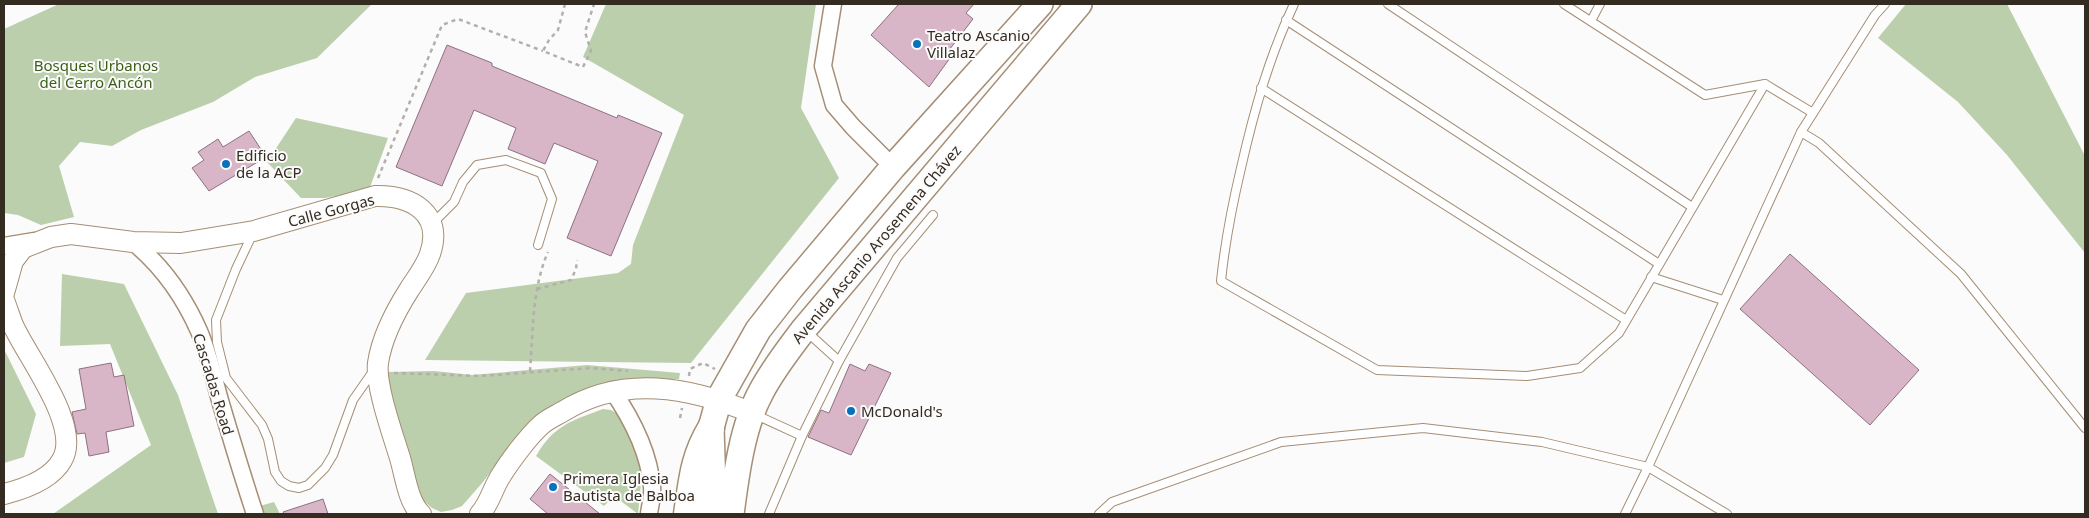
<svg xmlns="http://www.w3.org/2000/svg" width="2089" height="518" font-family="'Noto Sans',sans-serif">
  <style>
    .green { fill: #bbcfad }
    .building { fill: #d8b6c7; stroke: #8f7080 }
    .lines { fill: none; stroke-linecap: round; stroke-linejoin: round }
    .service-casing { stroke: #a58e75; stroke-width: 10 }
    .minor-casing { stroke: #a58e75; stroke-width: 19 }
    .tertiary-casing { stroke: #a58e75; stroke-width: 22 }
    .primary-casing { stroke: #a58e75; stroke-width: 28 }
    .trunk-casing { stroke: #a58e75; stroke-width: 29 }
    .path { stroke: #b3afac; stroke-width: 2.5; stroke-dasharray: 4 4; stroke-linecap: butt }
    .service { stroke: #fff; stroke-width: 8 }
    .minor { stroke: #fff; stroke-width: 16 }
    .tertiary { stroke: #fff; stroke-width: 20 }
    .primary { stroke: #fff; stroke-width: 25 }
    .trunk { stroke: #fff; stroke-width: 26 }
    .poi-dot { fill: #0771bc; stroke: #fbfbfb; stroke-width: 2 }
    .labels { text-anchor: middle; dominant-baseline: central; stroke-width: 4; stroke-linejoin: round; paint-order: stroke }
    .poi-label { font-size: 15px; fill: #342b21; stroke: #fbfbfb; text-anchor: start }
    .park-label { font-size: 15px; fill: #3b5f16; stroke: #fbfbfb }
    .street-label { font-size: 15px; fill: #342b21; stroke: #fbfbfb }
  </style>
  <rect width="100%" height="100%" fill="#fbfbfb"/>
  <g class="green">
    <polygon points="59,4 372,4 317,58 255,77 213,102 141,130 112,146 80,142 59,166 74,217 41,225 18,215 4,213 4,29"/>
    <polygon points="606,4 816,4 801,108 839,178 691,363 425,360 466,293 618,273 631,264 633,245 684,115 583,57"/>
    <polygon points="1906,4 2007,4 2085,156 2085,253 2007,155 1958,102 1878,38"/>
    <polygon points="296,118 388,138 369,190 325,198 301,198 267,162"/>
    <polygon points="62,274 124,284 178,395 218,514 53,514 151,445 110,344 60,346"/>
    <polygon points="4,349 36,414 24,457 4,463"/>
    <polygon points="587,365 680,373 679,379 616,381 586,389 565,400 508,449 483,482 462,506 452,510 441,512 432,508 423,500 414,483 395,418 386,372 434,371 472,375"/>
    <path d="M 603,409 L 611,410 L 621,416 L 639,456 L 642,473 L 638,514 L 614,496 L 604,506 L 536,456 C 554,425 571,421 603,409 Z"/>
    <polygon points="274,502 280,514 259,514 256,507"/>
  </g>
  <g class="building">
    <polygon points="899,4 974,4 966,13 973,19 946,54 950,58 929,87 871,35"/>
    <polygon points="447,45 492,63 492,66 617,118 618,115 662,133 611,256 567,238 598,161 554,143 545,164 508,149 516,128 474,110 442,186 396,167"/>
    <polygon points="249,131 266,157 209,191 192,168 204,160 198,152 218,139 223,147"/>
    <polygon points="1790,254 1919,370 1870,425 1740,309"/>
    <polygon points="111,363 114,377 124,375 134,426 106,432 109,452 89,456 85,433 77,434 72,412 86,409 79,369"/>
    <polygon points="850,364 865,371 869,364 891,373 851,455 808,437 821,410 829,413"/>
    <polygon points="550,474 600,514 548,514 530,499"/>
    <polygon points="323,499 328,514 284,514 283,512"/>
  </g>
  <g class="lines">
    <defs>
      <g id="service">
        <path d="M 1294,4 C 1269,57 1254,111 1241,168 C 1232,206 1225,242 1221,281 L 1377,370 L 1527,376 L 1580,368 L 1619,333 L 1765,84"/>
        <polyline points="1388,4 1692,207"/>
        <polyline points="1564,4 1705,95 1765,84 1813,113"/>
        <polyline points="1286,20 1659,264"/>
        <polyline points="1591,21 1600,4"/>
        <polyline points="1261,88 1626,320"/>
        <polyline points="1801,132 1819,143 1961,274 2085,428"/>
        <polyline points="433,223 454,202 463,182 477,165 506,160 541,173 552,199 538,245"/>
        <polyline points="253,233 236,269 216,320 217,342 226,378 262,425 268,439 275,472 281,481 289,486 299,488 308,485 325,468 333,455 353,400 374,370"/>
        <polyline points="1651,277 1723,300"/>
        <polyline points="807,332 839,361"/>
        <polyline points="754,414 802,436"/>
        <polyline points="769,514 802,436 839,361 897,258 933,215"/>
        <polyline points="1099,514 1112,502 1281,442 1423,428 1542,442 1648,467 1625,514"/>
        <polyline points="1727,514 1648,467 1801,132 1875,15 1885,4"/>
      </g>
      <g id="minor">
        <polyline points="833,4 823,66 834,105 853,127 893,167"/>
        <path d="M 133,242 C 161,265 184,297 199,331 C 209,354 214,380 221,404 C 232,441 243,478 255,514"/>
        <polyline points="4,246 34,241"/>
        <path d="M 612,390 C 632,419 649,451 652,487 C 653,496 650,505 649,514"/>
      </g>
      <g id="tertiary">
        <path d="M 4,293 L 13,261 L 23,248 L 51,237 L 71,234 L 133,242 L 181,243 L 254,231 L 375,196 C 411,195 444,213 430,254 C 426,266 416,279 409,290 C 395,312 382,336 378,363 C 375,385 393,435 400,458 C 405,475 408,502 421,514"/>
        <path d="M 4,300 C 7,308 10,317 13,325 C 27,357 82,426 62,460 C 51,480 24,489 4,494"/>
        <path d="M 480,514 C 490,503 493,487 502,474 C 510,461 528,437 540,426 C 546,420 555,416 562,412 C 623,374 690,387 752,413"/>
      </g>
      <g id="primary">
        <polyline points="709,514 713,487 711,428 719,399 758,330 790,289 893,167 1040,4"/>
        <path d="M 731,514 C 736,476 742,427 761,392 C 773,369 789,349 804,329 L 1079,4"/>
      </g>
      <path id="trunk" d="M 687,514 C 692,481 693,458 711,428"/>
    </defs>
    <use href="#service" class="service-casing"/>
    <use href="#minor" class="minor-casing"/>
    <use href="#tertiary" class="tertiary-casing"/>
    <use href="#primary" class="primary-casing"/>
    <use href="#trunk" class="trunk-casing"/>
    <g class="path">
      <polyline points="565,4 558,30 549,40 543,51 583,67 591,51 585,32 594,4"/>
      <polyline points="378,178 442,25 458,19 543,51"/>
      <polyline points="537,289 571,280 576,269 577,260"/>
      <path d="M 530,371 C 533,332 532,288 548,252"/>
      <polyline points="394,373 480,376 591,368 628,371"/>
      <polyline points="689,376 690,369 703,363 715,369"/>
      <polyline points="680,418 682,408"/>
    </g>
    <use href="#service" class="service"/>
    <use href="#minor" class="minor"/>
    <use href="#tertiary" class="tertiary"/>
    <use href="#primary" class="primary"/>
    <use href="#trunk" class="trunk"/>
  </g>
  <g class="poi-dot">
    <circle cx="917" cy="44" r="5"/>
    <circle cx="226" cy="164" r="5"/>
    <circle cx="851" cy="411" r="5"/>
    <circle cx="553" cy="487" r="5"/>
  </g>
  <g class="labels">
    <g class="poi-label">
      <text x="927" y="35">Teatro Ascanio<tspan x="927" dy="17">Villalaz</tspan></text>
      <text x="236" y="155">Edificio<tspan x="236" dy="17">de la ACP</tspan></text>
      <text x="861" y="411">McDonald's</text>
      <text x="563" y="478">Primera Iglesia<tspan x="563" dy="17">Bautista de Balboa</tspan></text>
    </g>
    <g class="park-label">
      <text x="96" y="65">Bosques Urbanos<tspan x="96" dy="17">del Cerro Ancón</tspan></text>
    </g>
    <g class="street-label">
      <text transform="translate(331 210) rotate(-15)">Calle Gorgas</text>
      <text transform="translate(876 244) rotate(-50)">Avenida Ascanio Arosemena Chávez</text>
      <text transform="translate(214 384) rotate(73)">Cascadas Road</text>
    </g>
  </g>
  <rect width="2089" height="518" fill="none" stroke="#342b21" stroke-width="10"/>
</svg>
